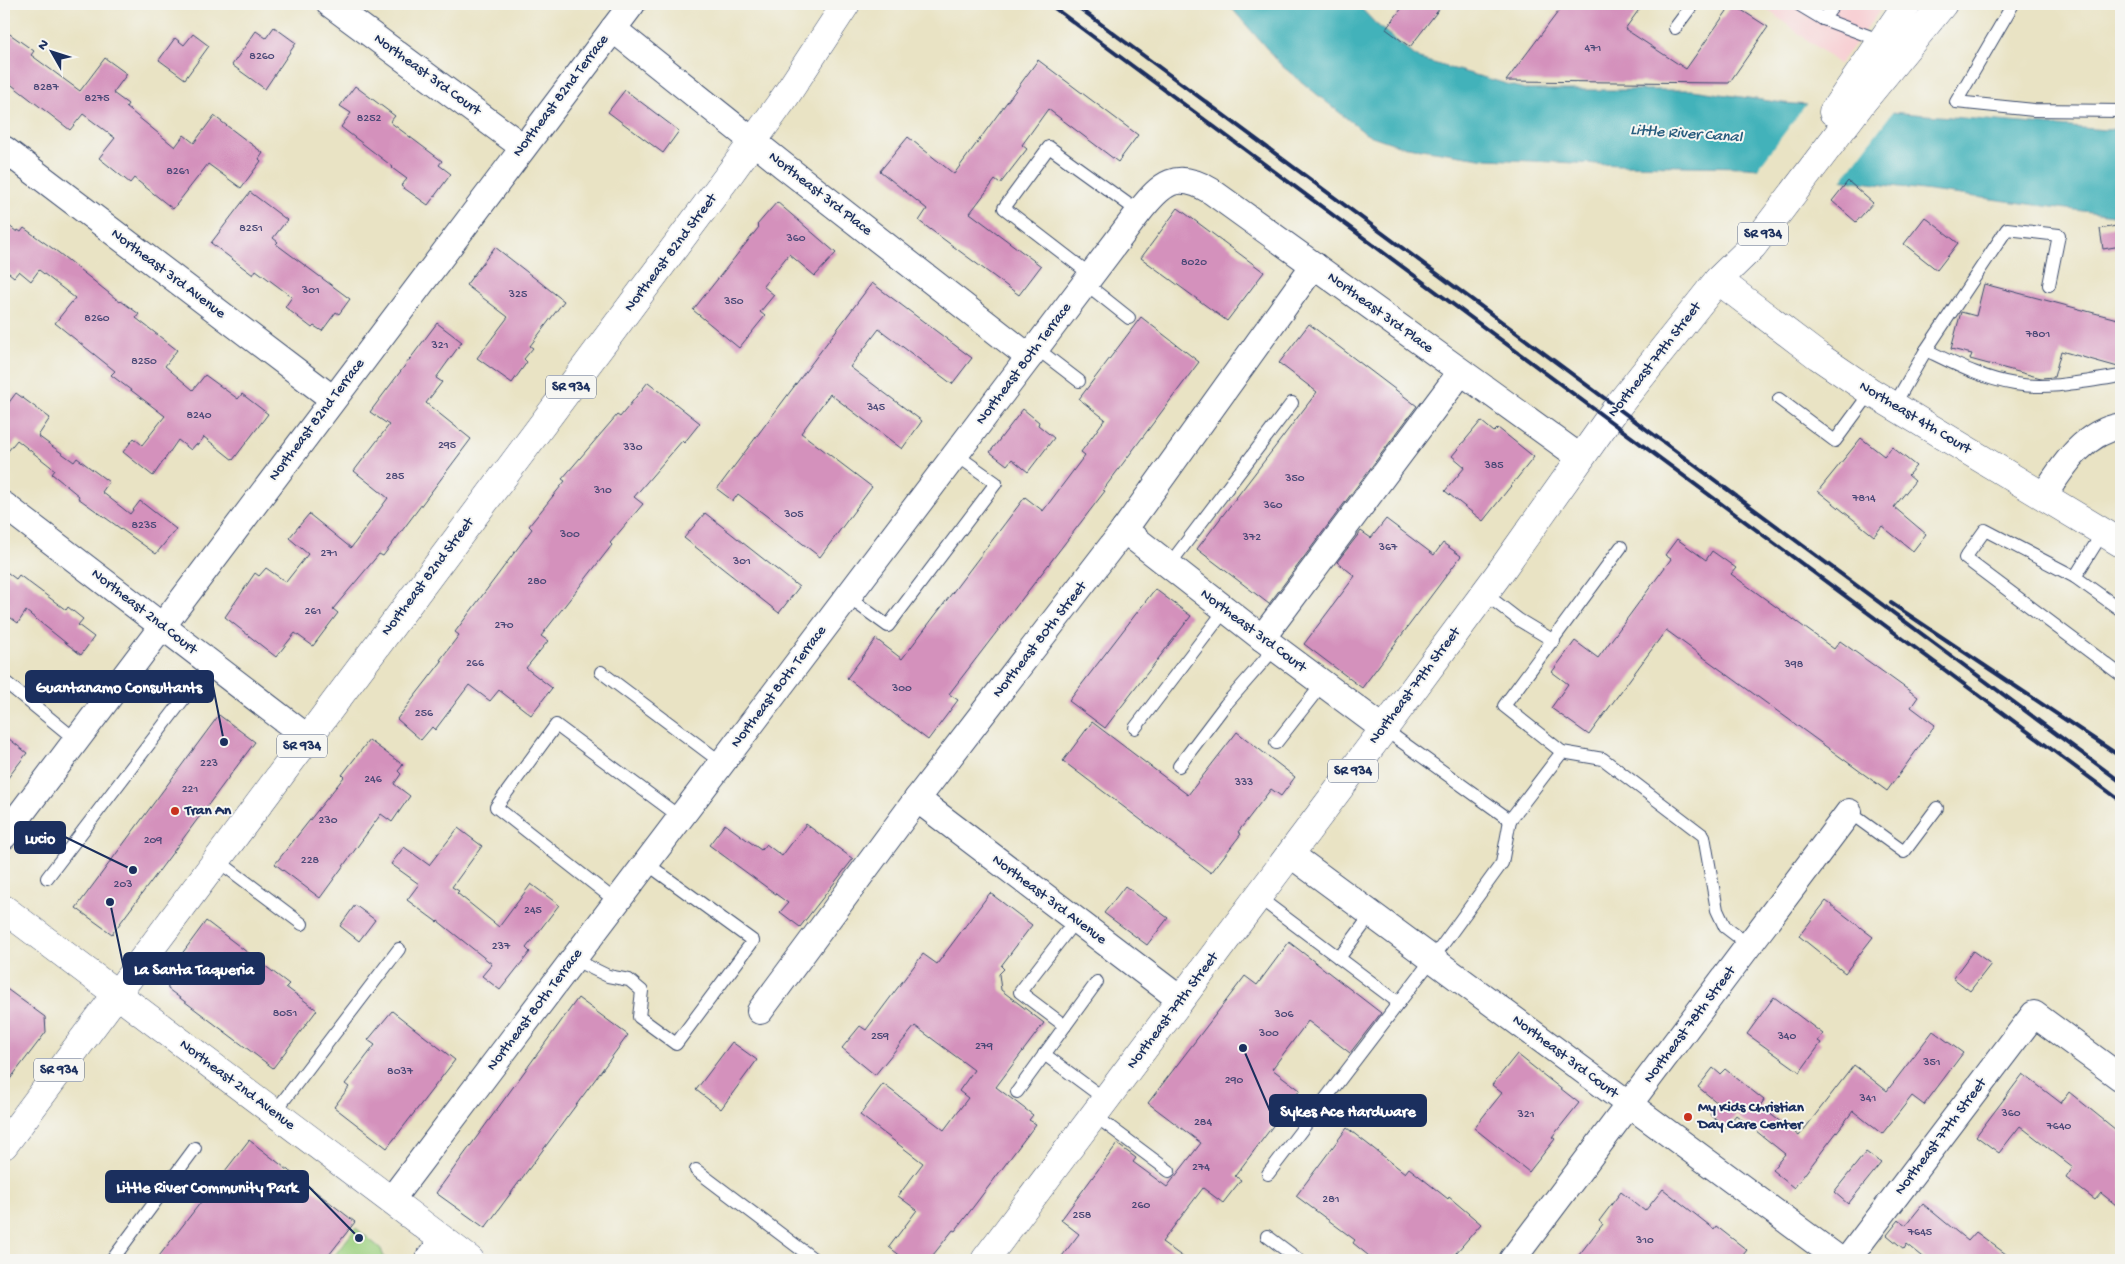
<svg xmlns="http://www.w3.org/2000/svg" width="2125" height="1264" font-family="'Gochi Hand',sans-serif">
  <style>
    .built { fill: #f7cfd3 }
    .green { fill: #9fd282; stroke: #5d8070 }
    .water { fill: #42b2ba; stroke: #2e708c }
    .pier { fill: #e9e3c4 }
    .building { fill: #d491bc }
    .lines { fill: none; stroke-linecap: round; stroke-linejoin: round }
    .lane-casing { stroke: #3a4a6d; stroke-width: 14 }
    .street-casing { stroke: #3a4a6d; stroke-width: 28 }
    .secondary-casing { stroke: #3a4a6d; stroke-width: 29 }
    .primary-casing { stroke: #3a4a6d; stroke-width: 29 }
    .path { stroke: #3a4a6d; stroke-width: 3; stroke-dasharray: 4 4; stroke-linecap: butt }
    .lane { stroke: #fff; stroke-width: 12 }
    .street { stroke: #fff; stroke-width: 26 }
    .secondary { stroke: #fff; stroke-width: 28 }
    .primary { stroke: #fff; stroke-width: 28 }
    .rail { stroke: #1b2f5e; stroke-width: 4 }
    .poi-dot { fill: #c8321e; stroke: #f6f6f2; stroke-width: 2 }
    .labels { text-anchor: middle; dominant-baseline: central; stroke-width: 4; stroke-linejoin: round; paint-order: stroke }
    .number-label { font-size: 12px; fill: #494876 }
    .shield { fill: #f6f6f2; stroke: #5d6b8a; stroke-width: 1 }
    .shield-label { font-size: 14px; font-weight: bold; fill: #1b2f5e }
    .street-label { font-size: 15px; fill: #1b2f5e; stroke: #f6f6f2 }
    .poi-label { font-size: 15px; font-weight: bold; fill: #1b2f5e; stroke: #f6f6f2; text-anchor: start }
    .water-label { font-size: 16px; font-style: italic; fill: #295d7e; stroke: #f6f6f2 }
    .leader { fill: none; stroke: #1b2f5e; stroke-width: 2 }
    .callout-dot { fill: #1b2f5e; stroke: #f6f6f2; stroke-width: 2 }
    .callout { fill: #1b2f5e; stroke: #1b2f5e; stroke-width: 2 }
    .callout-label { font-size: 16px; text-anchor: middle; font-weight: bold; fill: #fff }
  </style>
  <rect width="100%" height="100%" fill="#f6f6f2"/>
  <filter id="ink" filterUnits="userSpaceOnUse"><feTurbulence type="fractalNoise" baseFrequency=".02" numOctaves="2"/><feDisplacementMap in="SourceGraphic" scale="10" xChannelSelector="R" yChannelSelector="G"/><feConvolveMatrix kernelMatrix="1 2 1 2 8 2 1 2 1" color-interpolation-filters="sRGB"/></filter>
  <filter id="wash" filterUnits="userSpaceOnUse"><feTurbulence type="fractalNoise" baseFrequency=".0096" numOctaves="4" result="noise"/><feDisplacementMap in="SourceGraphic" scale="20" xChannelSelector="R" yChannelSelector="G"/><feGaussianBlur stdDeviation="1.12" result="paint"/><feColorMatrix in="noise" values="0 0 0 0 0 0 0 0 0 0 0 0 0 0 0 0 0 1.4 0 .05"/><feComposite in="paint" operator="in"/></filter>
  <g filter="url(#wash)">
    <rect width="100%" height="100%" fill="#e9e3c4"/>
    <polygon class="built" points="1760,4 1885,4 1839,64"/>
    <polygon class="green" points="356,1228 381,1249 385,1260 331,1260"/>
    <polygon class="water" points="1228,4 1357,4 1376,24 1419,59 1528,90 1693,90 1783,103 2106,130 2121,128 2121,216 1747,167 1621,165 1487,159 1401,146 1366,134 1282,66"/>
    <polygon class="pier" points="1807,103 1894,110 1840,182 1756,171"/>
    <g id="blocks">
      <g class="building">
        <polygon points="1405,4 1443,4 1410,47 1386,29"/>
        <polygon points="1564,4 1643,4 1625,29 1686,69 1732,4 1768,27 1729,83 1506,81"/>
        <polygon points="274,27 296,43 265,89 232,65 256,31 266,38"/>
        <polygon points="4,30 34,51 31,55 80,91 105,58 127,74 113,93 128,104 126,107 175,147 184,135 194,143 214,116 263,153 259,159 261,161 241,188 208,164 173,209 134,178 130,183 99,158 115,138 83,114 70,130 4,79"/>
        <polygon points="193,34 209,46 185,79 159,60 175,38 184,45"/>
        <polygon points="1038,60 1138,135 1118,162 1048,109 1022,145 1027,149 1000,184 995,180 970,213 1041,266 1019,295 919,221 927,209 880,171 908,137 954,174"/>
        <polygon points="355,86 395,116 390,122 442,161 439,165 451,174 428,205 401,186 407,179 392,168 393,167 341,127 351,113 340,106"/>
        <polygon points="625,90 679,131 663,153 608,112"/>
        <polygon points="1848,181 1873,203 1856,222 1832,201"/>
        <polygon points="250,192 287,220 273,238 278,242 276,244 350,299 339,314 336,312 322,331 314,326 312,328 285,307 292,297 256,270 253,275 211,243"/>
        <polygon points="777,202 836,253 815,276 789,254 763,286 774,295 760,312 765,316 739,348 693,310 759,227 757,225"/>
        <polygon points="1178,208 1264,272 1227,321 1141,258"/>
        <polygon points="1925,217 1958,243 1937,270 1904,244"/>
        <polygon points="4,222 17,232 18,230 21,232 24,228 59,253 120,302 121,301 139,314 136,318 177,350 165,366 193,390 205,375 238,399 242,394 268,414 233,460 204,437 198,445 196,444 191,450 178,440 153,476 123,452 134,438 142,445 165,416 111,375 115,371 55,323 75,298 39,270 31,281 19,271 14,277 4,269"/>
        <polygon points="2121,225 2121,246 2103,249 2100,229"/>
        <polygon points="495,247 564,301 530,346 533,348 524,359 527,362 512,383 477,358 508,317 466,285"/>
        <polygon points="872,283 972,358 952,384 879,329 850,367 922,421 902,449 830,394 801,433 872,487 820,557 738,494 733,501 717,489"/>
        <polygon points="1984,284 2121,320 2121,355 2118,367 2061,351 2054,377 2041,378 1970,359 1972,354 1951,349 1961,312 1976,316"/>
        <polygon points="1141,317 1199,362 1103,490 1105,491 949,694 958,700 928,740 847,678 876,639 902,659 1025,497 1043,511 1085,455 1081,452 1105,419 1079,399"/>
        <polygon points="437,323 462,342 436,378 442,382 426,403 471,439 383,556 379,554 333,609 338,613 313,646 295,633 276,657 225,617 255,573 259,576 266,568 286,582 308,554 289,538 309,514 351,548 388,498 354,471 389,425 370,412"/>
        <polygon points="1309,324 1417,406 1269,604 1197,549 1317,392 1279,363"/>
        <polygon points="648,382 700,423 684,443 682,441 634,497 643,504 610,543 612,545 541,636 548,641 526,668 552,688 531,715 499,690 490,701 469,685 435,730 432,727 421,740 397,719 442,661 440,660 459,635 455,632 532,529 529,526 565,481 562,479 617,415 620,417"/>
        <polygon points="16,393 50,418 38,436 74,462 77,458 109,482 102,492 130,514 140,501 176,529 156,554 78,498 79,496 52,474 55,470 17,440 4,456 4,409"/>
        <polygon points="1023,409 1039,422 1038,425 1054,438 1028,472 1012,459 1007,465 990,452"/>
        <polygon points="1481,421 1494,432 1498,428 1534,457 1483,521 1445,491 1465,467 1452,456"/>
        <polygon points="1861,438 1884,456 1892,447 1916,466 1908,475 1915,481 1894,507 1926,534 1913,551 1882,526 1874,536 1818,491"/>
        <polygon points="705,513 799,587 779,613 684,538"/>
        <polygon points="1386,519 1434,555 1443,543 1461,556 1362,688 1304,644 1355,576 1337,562 1361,531 1371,538"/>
        <polygon points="1677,539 1706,560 1712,551 1736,568 1731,574 1834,649 1840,641 1918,697 1911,707 1935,725 1887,791 1666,630 1589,735 1551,708 1568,684 1552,672 1575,641 1598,658 1671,559 1665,555"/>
        <polygon points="4,570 16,579 19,575 66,610 68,607 83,619 78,625 94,637 81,655 26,611 18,623 4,613"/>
        <polygon points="1155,589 1191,616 1105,728 1069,701"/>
        <polygon points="219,715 255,742 112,934 76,908"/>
        <polygon points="1092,722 1188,795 1237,732 1295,777 1281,796 1271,789 1238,832 1241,834 1211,873 1063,761"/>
        <polygon points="4,735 27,753 4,783"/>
        <polygon points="369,740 403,765 398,771 401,774 394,784 410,796 392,822 381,814 320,898 275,864 344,777 342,775"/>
        <polygon points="725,824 761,850 766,844 782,856 806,824 853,859 800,927 780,912 788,903 709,845"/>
        <polygon points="458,828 482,846 452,887 459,891 457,893 499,927 531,884 559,905 526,948 530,952 500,990 482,976 492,964 438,921 437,922 407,900 419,884 391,864 404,847 429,865"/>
        <polygon points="1125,886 1168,918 1147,945 1104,913"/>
        <polygon points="990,893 1032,925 1001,966 1004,969 999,974 1001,990 1044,1023 996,1087 1033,1115 1029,1120 1036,1124 955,1231 953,1230 929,1260 906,1260 889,1247 917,1210 898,1196 923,1163 860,1115 883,1084 944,1130 968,1098 959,1091 974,1070 915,1026 875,1075 842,1048 860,1026 866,1030 923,954 937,964"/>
        <polygon points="1826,901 1873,937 1845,973 1799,936"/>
        <polygon points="355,905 375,920 359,941 340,926"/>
        <polygon points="206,921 289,984 286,987 317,1010 273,1068 168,989 167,974"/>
        <polygon points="1289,942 1381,1013 1350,1053 1308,1021 1272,1069 1300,1090 1235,1176 1241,1180 1223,1203 1203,1188 1162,1242 1187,1260 1059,1260 1079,1234 1061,1220 1117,1144 1136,1158 1133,1162 1167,1187 1201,1143 1148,1103 1245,976 1257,985"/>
        <polygon points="1973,951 1991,964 1970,991 1953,978"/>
        <polygon points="4,987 45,1017 46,1032 4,1087"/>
        <polygon points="1774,997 1823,1034 1818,1041 1821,1043 1800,1072 1747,1034"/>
        <polygon points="578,998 628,1035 485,1228 436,1193"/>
        <polygon points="392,1011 455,1060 387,1148 334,1107 349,1087 345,1084 375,1045 368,1040"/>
        <polygon points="1933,1031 1963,1053 1924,1105 1912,1096 1882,1134 1853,1111 1794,1188 1772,1170 1785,1154 1736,1115 1726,1128 1710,1115 1719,1104 1698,1087 1713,1068 1720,1074 1725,1069 1764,1100 1760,1106 1799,1136 1854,1065 1887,1091"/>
        <polygon points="732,1042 757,1060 721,1109 696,1090"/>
        <polygon points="1517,1054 1579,1103 1552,1137 1555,1139 1529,1172 1474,1128 1502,1093 1492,1085"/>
        <polygon points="2023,1074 2061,1103 2069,1092 2121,1134 2121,1209 2101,1193 2095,1200 2066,1178 2073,1167 2020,1126 1999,1153 1976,1136"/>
        <polygon points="1347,1128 1405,1173 1409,1168 1448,1199 1449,1197 1481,1224 1450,1260 1374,1260 1353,1243 1355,1240 1296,1196"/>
        <polygon points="249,1140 355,1222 325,1260 156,1260"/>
        <polygon points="1866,1152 1881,1163 1848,1204 1834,1192"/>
        <polygon points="1663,1189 1714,1229 1716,1226 1747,1250 1739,1260 1575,1260 1603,1224 1599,1221 1621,1192 1645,1211"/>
        <polygon points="1923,1204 1968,1241 1976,1232 2014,1260 1927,1260 1907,1244 1904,1249 1887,1235 1899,1220 1906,1225"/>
      </g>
    </g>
  </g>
  <g filter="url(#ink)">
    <use href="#blocks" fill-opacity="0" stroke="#3a4a6d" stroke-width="1"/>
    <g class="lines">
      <defs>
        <g id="lane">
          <polyline points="1798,4 1823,19 1882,41"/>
          <polyline points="2013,4 1956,102 2034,110 2121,111"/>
          <polyline points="1823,19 1835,4"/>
          <polyline points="1675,28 1693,4"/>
          <polyline points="1091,275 1004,208 1049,147 1139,212"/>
          <polyline points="1085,283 1129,318"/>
          <polyline points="1036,348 1079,381"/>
          <path d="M 1926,350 C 1955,364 1983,379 2015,384 C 2050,390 2087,381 2121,376"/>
          <polyline points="1779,399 1835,441 1871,392"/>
          <polyline points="1893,407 1926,350 2007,229 2059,235 2049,285"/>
          <polyline points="2103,532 2075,577 1985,530 1965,558 2121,675"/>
          <polyline points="1169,565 1292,403"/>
          <polyline points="2075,577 2121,610"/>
          <polyline points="1484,593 1519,620 1554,641"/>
          <polyline points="848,597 888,626 996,483 955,454"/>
          <polyline points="601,672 722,763"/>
          <polyline points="4,681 76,740"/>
          <polyline points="1135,728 1225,610"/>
          <polyline points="1384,729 1510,820 1562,752 1504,706 1621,547"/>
          <polyline points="1276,743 1323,683"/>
          <polyline points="1562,752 1603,759 1704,836 1717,910 1725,927 1750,946"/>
          <polyline points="1179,766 1226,704 1275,648"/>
          <polyline points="1849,812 1904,852 1937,808"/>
          <polyline points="217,860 302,924"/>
          <polyline points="47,878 211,663"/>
          <polyline points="1258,897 1399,1003"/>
          <polyline points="617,902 496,807 556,725 680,817"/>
          <polyline points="1339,958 1371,915"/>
          <polyline points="573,959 608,976 629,980 642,991 639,1017 676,1044 753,941 646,863"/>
          <polyline points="1065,1026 1020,992 1075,921"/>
          <polyline points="1044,1054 1106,1100"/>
          <polyline points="1017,1092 1097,982"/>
          <polyline points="274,1113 399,949"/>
          <polyline points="1094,1115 1169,1171"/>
          <polyline points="696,1170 815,1260"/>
          <polyline points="1268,1174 1433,958 1502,863 1510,820"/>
          <polyline points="1267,1236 1299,1260"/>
          <polyline points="112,1260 195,1148"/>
        </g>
        <g id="street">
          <polyline points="330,4 523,147"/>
          <polyline points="613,29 784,166 1029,357"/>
          <polyline points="4,149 333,399"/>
          <path d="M 2044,495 C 2063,466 2084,432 2121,426"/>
          <polyline points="4,505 308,738"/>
          <polyline points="1124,530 1262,638 1384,729"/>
          <polyline points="1262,638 1461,372"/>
          <polyline points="917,799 1181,1000"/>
          <polyline points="4,836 632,4"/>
          <polyline points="1290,854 1840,1260"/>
          <polyline points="760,1011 917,799 1124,530 1314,265"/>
          <path d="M 391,1200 L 1139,212 C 1162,183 1176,170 1211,191 L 1581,458"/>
          <polyline points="428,1260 443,1240"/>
          <polyline points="1512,1260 1849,812"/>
          <polyline points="1847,1260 2034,1014 2121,1078"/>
        </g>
        <g id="secondary">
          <polyline points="1718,280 1818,356 1871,392 2121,543"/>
          <polyline points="4,909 470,1260"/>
        </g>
        <g id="primary">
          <polyline points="1833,112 1907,4"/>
          <polyline points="4,1145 731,172 785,97 846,4"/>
          <polyline points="985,1260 1384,729 1498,575 1617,407 1718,280 1753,246 1864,100 1943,4"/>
        </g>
      </defs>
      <use href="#lane" class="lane-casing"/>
      <use href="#street" class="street-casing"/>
      <use href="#secondary" class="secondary-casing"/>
      <use href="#primary" class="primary-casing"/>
      <polyline class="path" points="1224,6 1225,4"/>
      <use href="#lane" class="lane"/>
      <use href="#street" class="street"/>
      <use href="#secondary" class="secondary"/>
      <use href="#primary" class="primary"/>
      <g class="rail">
        <polyline points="1049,4 2121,801"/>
        <polyline points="1074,4 2121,782"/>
        <polyline points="1891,603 2121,757"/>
      </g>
    </g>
  </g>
  <g class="poi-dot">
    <circle cx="175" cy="811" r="5"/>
    <circle cx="1688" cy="1117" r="5"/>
  </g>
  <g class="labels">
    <g class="number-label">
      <text x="1593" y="49">471</text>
      <text x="262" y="57">8260</text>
      <text x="46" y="88">8287</text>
      <text x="97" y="99">8275</text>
      <text x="369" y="119">8252</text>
      <text x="178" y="172">8261</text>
      <text x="251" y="229">8251</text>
      <text x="796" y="239">360</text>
      <text x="1194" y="263">8020</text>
      <text x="311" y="291">301</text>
      <text x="518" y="295">325</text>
      <text x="734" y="302">350</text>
      <text x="97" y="319">8260</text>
      <text x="2038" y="335">7801</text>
      <text x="440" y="346">321</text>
      <text x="144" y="362">8250</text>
      <text x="876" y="408">345</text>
      <text x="199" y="416">8240</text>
      <text x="447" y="446">295</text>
      <text x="633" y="448">330</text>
      <text x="1494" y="466">385</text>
      <text x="395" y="477">285</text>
      <text x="1295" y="479">350</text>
      <text x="603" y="491">310</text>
      <text x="1864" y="499">7814</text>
      <text x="1273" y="506">360</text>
      <text x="794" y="515">305</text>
      <text x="144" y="526">8235</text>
      <text x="570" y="535">300</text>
      <text x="1252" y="538">372</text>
      <text x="1388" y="548">367</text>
      <text x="329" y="554">271</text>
      <text x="742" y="562">301</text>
      <text x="537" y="582">280</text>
      <text x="313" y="612">261</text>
      <text x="504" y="626">270</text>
      <text x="475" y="664">266</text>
      <text x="1794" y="665">398</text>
      <text x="902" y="689">300</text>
      <text x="424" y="714">256</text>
      <text x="209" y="764">223</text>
      <text x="373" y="780">246</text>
      <text x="1244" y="783">333</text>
      <text x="190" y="790">221</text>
      <text x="328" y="821">230</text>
      <text x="153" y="841">209</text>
      <text x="310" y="861">228</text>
      <text x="123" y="885">203</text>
      <text x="533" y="911">245</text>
      <text x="501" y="947">237</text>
      <text x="285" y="1014">8051</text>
      <text x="1284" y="1015">306</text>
      <text x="1269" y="1034">300</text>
      <text x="880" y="1037">259</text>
      <text x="1787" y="1037">340</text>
      <text x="984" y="1047">279</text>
      <text x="1932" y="1063">351</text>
      <text x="400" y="1072">8037</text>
      <text x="1234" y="1081">290</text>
      <text x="1868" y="1099">341</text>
      <text x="2011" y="1114">360</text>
      <text x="1526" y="1115">321</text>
      <text x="1203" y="1123">284</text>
      <text x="2059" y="1127">7640</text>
      <text x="1201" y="1168">274</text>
      <text x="1331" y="1200">281</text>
      <text x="1141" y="1206">260</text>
      <text x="1082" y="1216">258</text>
      <text x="1920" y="1233">7645</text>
      <text x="1645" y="1241">310</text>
    </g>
    <g class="shield">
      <rect x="1738" y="222.5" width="50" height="23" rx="4"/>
      <rect x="546" y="375.5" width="50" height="23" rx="4"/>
      <rect x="277" y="734.5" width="50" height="23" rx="4"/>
      <rect x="1328" y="759.5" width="50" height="23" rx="4"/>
      <rect x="34" y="1058.5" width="50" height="23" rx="4"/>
    </g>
    <g class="shield-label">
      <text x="1763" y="234">SR 934</text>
      <text x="571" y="387">SR 934</text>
      <text x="302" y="746">SR 934</text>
      <text x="1353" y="771">SR 934</text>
      <text x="59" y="1070">SR 934</text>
    </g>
    <g class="street-label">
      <text transform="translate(427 75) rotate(36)">Northeast 3rd Court</text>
      <text transform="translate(561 96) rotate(-53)">Northeast 82nd Terrace</text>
      <text transform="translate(820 194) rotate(38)">Northeast 3rd Place</text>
      <text transform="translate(671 253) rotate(-53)">Northeast 82nd Street</text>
      <text transform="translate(168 274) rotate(37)">Northeast 3rd Avenue</text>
      <text transform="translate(1380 313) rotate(36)">Northeast 3rd Place</text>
      <text transform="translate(1655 360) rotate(-52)">Northeast 79th Street</text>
      <text transform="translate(1024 364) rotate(-53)">Northeast 80th Terrace</text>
      <text transform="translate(1915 418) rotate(31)">Northeast 4th Court</text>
      <text transform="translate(317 420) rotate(-53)">Northeast 82nd Terrace</text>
      <text transform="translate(428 577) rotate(-53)">Northeast 82nd Street</text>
      <text transform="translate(144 612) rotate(38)">Northeast 2nd Court</text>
      <text transform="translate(1253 631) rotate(37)">Northeast 3rd Court</text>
      <text transform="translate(1040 640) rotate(-52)">Northeast 80th Street</text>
      <text transform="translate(1415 686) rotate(-53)">Northeast 79th Street</text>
      <text transform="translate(779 687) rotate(-53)">Northeast 80th Terrace</text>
      <text transform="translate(1049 900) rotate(37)">Northeast 3rd Avenue</text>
      <text transform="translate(535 1010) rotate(-53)">Northeast 80th Terrace</text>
      <text transform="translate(1173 1011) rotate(-53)">Northeast 79th Street</text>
      <text transform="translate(1690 1025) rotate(-53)">Northeast 78th Street</text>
      <text transform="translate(1565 1057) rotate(37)">Northeast 3rd Court</text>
      <text transform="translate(237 1085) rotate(37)">Northeast 2nd Avenue</text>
      <text transform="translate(1941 1137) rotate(-53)">Northeast 77th Street</text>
    </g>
    <g class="poi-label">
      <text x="185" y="811">Tran An</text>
      <text x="1698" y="1108">My Kids Christian<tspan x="1698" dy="17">Day Care Center</tspan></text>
    </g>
    <g class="water-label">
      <text transform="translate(1686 135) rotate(4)">Little River Canal</text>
    </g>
  </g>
  <path class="leader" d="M224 742L213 686M133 870L65 837M110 902L124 969M1243 1048L1270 1111M359 1238L308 1186"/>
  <g class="callout-dot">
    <circle cx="224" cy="742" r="5"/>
    <circle cx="133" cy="870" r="5"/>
    <circle cx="110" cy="902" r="5"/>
    <circle cx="1243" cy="1048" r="5"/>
    <circle cx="359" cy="1238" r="5"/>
  </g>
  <g class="callout">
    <rect x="26" y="671" width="187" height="31" rx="5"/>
    <rect x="15" y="822" width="50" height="31" rx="5"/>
    <rect x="124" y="953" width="140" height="31" rx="5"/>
    <rect x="1270" y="1095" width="156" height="31" rx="5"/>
    <rect x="106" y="1171" width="202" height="31" rx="5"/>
  </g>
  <g class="callout-label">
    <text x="119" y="692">Guantanamo Consultants</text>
    <text x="40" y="843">Lucio</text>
    <text x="194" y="974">La Santa Taqueria</text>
    <text x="1348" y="1116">Sykes Ace Hardware</text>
    <text x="207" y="1192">Little River Community Park</text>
  </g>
  <rect width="2125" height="1264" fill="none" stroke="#f6f6f2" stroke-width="20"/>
  <g transform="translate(52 52) rotate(309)" stroke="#f6f6f2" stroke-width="4" paint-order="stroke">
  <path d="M0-4L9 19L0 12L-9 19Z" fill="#1b2f5e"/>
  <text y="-8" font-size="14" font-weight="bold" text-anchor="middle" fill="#1b2f5e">N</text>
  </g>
</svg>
